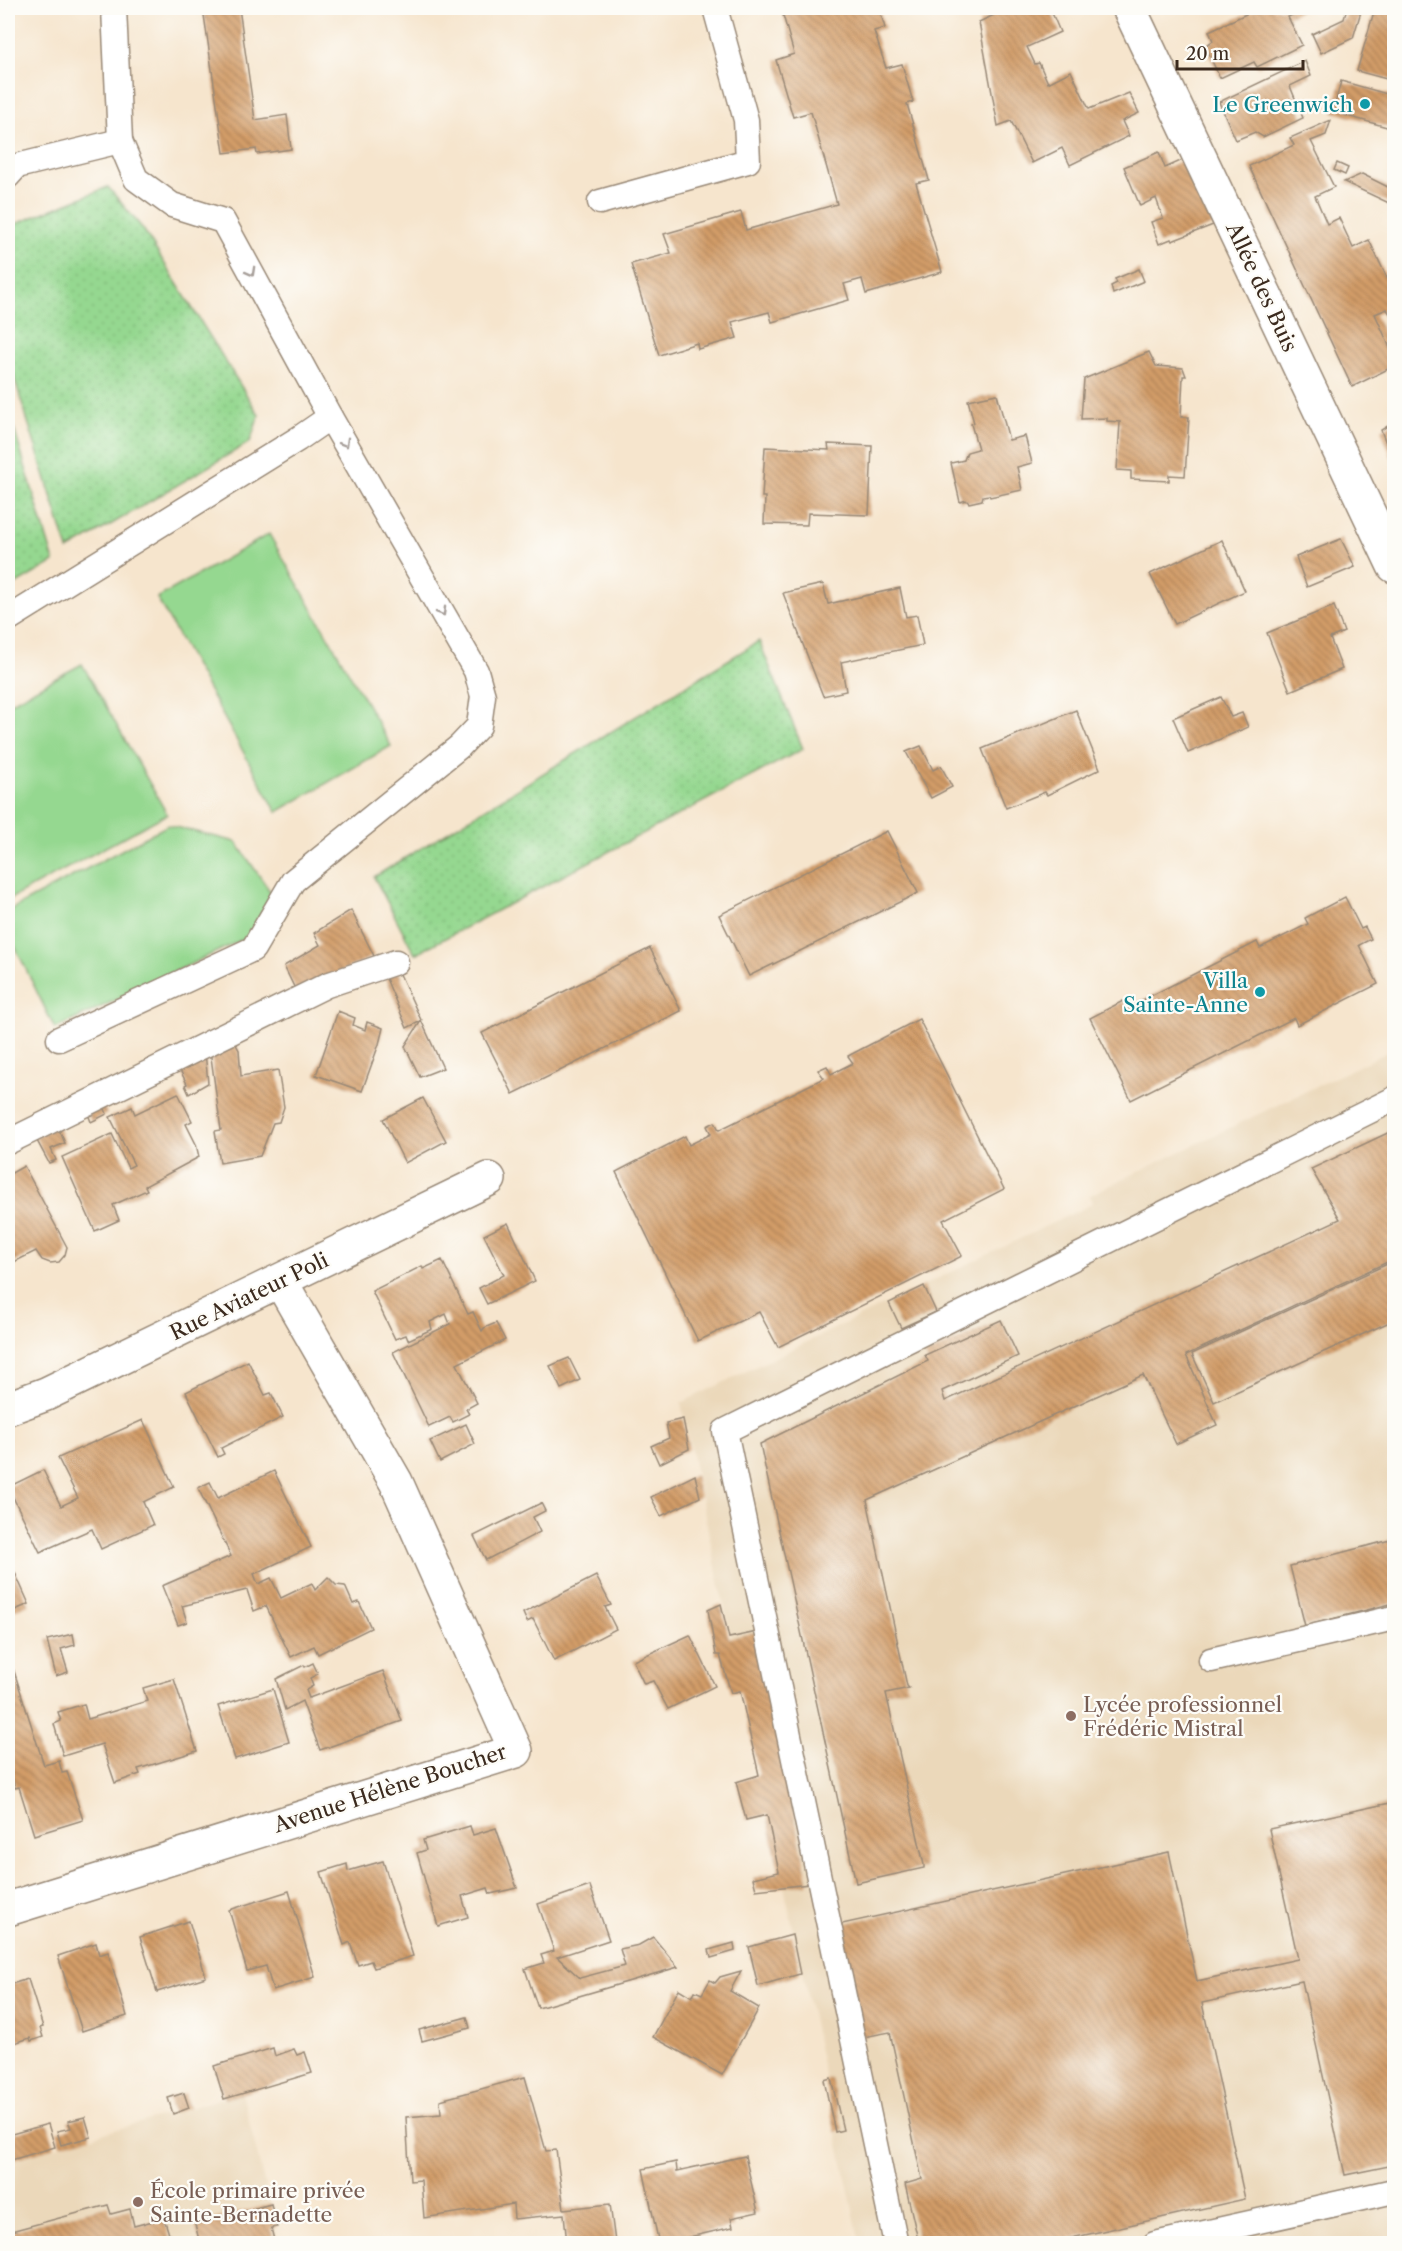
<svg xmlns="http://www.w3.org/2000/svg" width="1402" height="2251" font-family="'Libre Caslon Text',serif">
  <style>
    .built { fill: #ebd8ba }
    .green { fill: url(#green-dots); stroke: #688157; stroke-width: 1.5 }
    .pitch { fill: #95d890; stroke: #688157; stroke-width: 1.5 }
    .building { fill: url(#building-back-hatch) }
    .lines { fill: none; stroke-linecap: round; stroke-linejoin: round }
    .service-casing { stroke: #988876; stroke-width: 27 }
    .minor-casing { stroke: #988876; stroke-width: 36 }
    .service { stroke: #fff; stroke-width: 24 }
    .minor { stroke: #fff; stroke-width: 33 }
    .oneway { stroke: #a79f9a }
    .culture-dot { fill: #0f9aa8; stroke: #fdfcf7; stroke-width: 2 }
    .education-dot { fill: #8d6e63; stroke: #fdfcf7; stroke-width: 2 }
    .labels { text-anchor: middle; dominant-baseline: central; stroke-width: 4.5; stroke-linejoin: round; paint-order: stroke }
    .culture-label { font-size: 21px; fill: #0d838f; stroke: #fdfcf7; text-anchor: end }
    .street-label { font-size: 21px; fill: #3b2a1e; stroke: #fdfcf7 }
    .education-label { font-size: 21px; fill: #785e54; stroke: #fdfcf7; text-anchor: start }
  </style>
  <defs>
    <pattern id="green-dots" width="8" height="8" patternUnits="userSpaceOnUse" patternTransform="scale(1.5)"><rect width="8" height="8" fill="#95d890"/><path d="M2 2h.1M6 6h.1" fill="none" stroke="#81ba7c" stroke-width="1.8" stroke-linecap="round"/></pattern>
    <pattern id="building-back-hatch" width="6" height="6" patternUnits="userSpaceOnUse" patternTransform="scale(1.5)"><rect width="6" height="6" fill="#d29c68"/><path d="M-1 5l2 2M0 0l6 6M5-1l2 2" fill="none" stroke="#ac7f55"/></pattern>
  </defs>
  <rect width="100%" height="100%" fill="#fdfcf7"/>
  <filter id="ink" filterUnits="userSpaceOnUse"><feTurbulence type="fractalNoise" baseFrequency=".0167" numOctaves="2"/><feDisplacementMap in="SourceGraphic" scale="12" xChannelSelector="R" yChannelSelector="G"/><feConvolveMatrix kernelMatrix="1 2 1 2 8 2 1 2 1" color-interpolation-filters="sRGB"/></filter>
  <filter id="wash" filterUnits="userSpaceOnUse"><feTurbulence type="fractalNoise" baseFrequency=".008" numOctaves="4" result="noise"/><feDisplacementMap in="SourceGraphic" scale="24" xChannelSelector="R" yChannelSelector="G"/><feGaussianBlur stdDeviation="1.35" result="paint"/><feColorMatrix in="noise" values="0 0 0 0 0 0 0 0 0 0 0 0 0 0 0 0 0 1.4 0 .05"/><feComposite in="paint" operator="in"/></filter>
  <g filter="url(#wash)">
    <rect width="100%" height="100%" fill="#f6e5cd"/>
    <g class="built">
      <polygon points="1394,1049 1394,2243 860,2243 681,1403 1092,1204 1090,1195"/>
      <polygon points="242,2093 279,2243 8,2244 8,2161"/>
    </g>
    <g class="green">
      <polygon points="108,187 143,229 259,415 250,442 68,550 8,358 8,227"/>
      <polygon points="8,409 54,562 8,589"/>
      <polygon points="759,641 803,749 415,954 374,877"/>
    </g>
    <g class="pitch">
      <polygon points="269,534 391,746 277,812 157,598"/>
      <polygon points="82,664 167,814 8,900 8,704"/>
      <polygon points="168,825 236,842 272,894 250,936 55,1029 8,932 8,911"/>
    </g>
    <g id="blocks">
      <g class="building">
        <polygon points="203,8 239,8 255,120 287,115 291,149 257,154 256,149 224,153"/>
        <polygon points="781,8 879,8 885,28 874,31 886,68 902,64 913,102 907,104 929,180 916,183 942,272 866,294 862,279 844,284 849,300 772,322 769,312 732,322 737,338 698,349 697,343 659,355 631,264 671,253 664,234 741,212 746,230 837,204 811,112 793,117 776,60 794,54"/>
        <polygon points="1009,8 1050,8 1060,32 1027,47 1035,64 1039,63 1048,83 1071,71 1089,109 1129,93 1139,113 1122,121 1129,136 1070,165 1062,148 1032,163 1011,121 998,126 979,22"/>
        <polygon points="1259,8 1301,8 1302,10 1288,17 1302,45 1257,67 1254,62 1220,78 1205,46 1213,41 1209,31"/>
        <polygon points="1347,8 1362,8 1353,38 1321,53 1312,34 1344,19"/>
        <polygon points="1375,8 1394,8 1394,81 1357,71"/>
        <polygon points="1305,61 1311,76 1290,86 1303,118 1263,137 1255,132 1236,140 1219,102"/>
        <polygon points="1341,81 1394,96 1394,129 1333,112"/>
        <polygon points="1331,120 1326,135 1311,141 1334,187 1315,196 1327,224 1339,218 1353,248 1369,240 1387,278 1394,275 1394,312 1390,314 1387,309 1375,314 1394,357 1394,366 1352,387 1249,166 1294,145 1290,138"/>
        <polygon points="1159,152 1165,168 1185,159 1213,225 1172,241 1171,239 1159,244 1151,222 1163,218 1156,198 1140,206 1124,167"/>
        <polygon points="1337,163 1348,168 1345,175 1334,170"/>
        <polygon points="1362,174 1394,190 1394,197 1391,204 1344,182"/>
        <polygon points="1139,269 1144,281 1113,294 1111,286 1117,283 1115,279"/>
        <polygon points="1149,352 1156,366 1183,368 1186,376 1183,376 1181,417 1189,417 1185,476 1169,475 1169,481 1131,479 1131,471 1117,470 1120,422 1107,421 1107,418 1081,419 1084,379"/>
        <polygon points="997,394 1009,440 1025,436 1032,463 1017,467 1022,490 990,497 989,495 983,496 982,500 969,503 966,500 960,502 951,463 964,460 967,452 978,449 971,424 974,423 968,400"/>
        <polygon points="1394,422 1394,464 1381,430"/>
        <polygon points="828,444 872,446 869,515 808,513 807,525 764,524 765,497 762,497 765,447 829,450"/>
        <polygon points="1341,539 1355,567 1307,587 1296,557"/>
        <polygon points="1222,540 1245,591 1175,624 1150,574"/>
        <polygon points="823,584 828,604 900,588 906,617 917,615 923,645 841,662 846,691 823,696 783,593"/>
        <polygon points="1334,606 1344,632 1330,638 1342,669 1290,691 1267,633"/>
        <polygon points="1221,697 1231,717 1242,713 1248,727 1188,753 1173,718"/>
        <polygon points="1076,710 1100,769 1047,795 1045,792 1006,808 982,749"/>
        <polygon points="921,746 933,770 941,766 952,787 931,798 906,752"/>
        <polygon points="887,831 918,893 749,976 719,915"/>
        <polygon points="1345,897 1361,929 1365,927 1371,939 1359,945 1378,984 1297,1025 1294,1018 1131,1100 1090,1018 1123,1001 1127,1008 1257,942 1260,948 1308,924 1305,918"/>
        <polygon points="351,910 374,956 297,993 284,966 320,945 314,933"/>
        <polygon points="650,948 681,1011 513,1094 482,1033"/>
        <polygon points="399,972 443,1068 420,1077 405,1046 421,1021 407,1028 385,976"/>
        <polygon points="338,1011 355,1018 353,1025 365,1030 367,1022 383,1028 379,1044 362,1091 316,1075"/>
        <polygon points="919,1019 1004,1189 943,1220 962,1256 778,1347 759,1312 698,1341 616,1172 685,1136 689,1145 711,1134 707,1126 715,1122 719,1130 824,1078 818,1070 827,1066 831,1074 853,1063 848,1056"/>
        <polygon points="233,1039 239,1050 241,1076 278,1070 284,1107 279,1122 273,1123 260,1156 220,1163 215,1131 221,1130 210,1050"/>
        <polygon points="205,1052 208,1083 189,1094 185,1085 187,1084 178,1066"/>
        <polygon points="178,1093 192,1121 186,1124 196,1144 199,1157 145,1186 147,1190 113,1205 119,1220 95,1231 62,1157 112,1134 128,1168 134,1165 110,1117 132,1107 135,1114"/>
        <polygon points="423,1098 446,1141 405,1163 383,1119"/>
        <polygon points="103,1104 107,1114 91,1122 87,1111"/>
        <polygon points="57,1125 65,1143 51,1149 56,1160 49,1163 35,1137"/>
        <polygon points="1394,1130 1394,1259 1186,1355 1217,1425 1176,1444 1143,1375 867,1500 907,1686 909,1688 886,1693 924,1865 924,1868 856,1883 760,1444 928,1361 925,1355 1001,1320 1018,1356 942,1391 945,1401 1340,1219 1311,1169"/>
        <polygon points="24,1166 67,1247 65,1255 59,1262 50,1263 42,1260 36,1251 8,1265 8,1175"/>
        <polygon points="508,1223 535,1281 487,1304 479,1288 504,1275 484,1235"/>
        <polygon points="442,1260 468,1314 473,1312 482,1331 484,1328 496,1323 505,1340 457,1364 477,1403 466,1409 469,1414 453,1422 450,1417 429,1427 393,1352 450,1324 446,1314 430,1322 432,1329 408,1340 406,1335 395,1339 372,1291 422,1266 423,1269"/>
        <polygon points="1394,1261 1394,1320 1214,1402 1192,1354"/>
        <polygon points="924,1286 936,1312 901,1328 889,1303"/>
        <polygon points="569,1358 580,1380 561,1389 550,1366"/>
        <polygon points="248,1361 265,1395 271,1393 283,1417 221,1448 224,1454 218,1457 186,1392"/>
        <polygon points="683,1419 689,1449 659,1464 651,1446 669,1438 666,1423"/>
        <polygon points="143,1420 174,1487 143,1502 153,1525 101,1549 92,1529 40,1552 8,1487 43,1470 61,1506 78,1498 58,1458"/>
        <polygon points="466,1424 475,1444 440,1462 430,1441"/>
        <polygon points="274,1471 311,1547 254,1574 258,1584 271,1578 281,1598 312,1583 315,1590 328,1577 336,1585 345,1586 353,1604 359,1602 371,1628 318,1654 314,1646 291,1657 266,1606 254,1611 247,1590 182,1606 187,1622 178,1625 162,1586 231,1556 198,1488 210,1482 218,1498"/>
        <polygon points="695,1475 700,1497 661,1516 651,1497"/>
        <polygon points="541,1503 545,1511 533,1517 540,1532 486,1560 474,1536"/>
        <polygon points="1394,1539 1394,1603 1305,1626 1290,1566"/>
        <polygon points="8,1557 29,1604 8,1613"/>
        <polygon points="596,1576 611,1605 605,1607 616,1629 554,1661 533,1619 527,1622 523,1613"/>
        <polygon points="721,1604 729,1638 757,1632 809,1884 756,1890 753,1878 779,1872 767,1815 746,1820 736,1782 759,1775 740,1691 731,1693 720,1655 716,1655 708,1610"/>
        <polygon points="73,1634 75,1645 61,1649 68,1672 56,1676 47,1640"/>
        <polygon points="690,1635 715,1686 668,1709 653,1681 644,1684 633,1661"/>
        <polygon points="313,1663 318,1674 310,1678 313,1686 306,1690 309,1698 383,1671 402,1721 320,1750 302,1701 285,1710 276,1679 304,1665 305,1667"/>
        <polygon points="13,1668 44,1765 59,1761 62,1773 67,1772 83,1820 34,1835 19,1787 15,1788 8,1764 8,1670"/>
        <polygon points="174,1679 197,1751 138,1769 140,1774 115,1783 102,1744 63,1756 54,1724 61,1721 58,1712 84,1704 88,1719 147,1701 143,1688"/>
        <polygon points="273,1689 289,1742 235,1759 218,1706"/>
        <polygon points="1390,1803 1394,1822 1394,2165 1345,2175 1302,1981 1202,2003 1245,2199 1045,2244 919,2244 905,2184 922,2179 890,2032 858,2038 833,1926 1169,1852 1197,1981 1298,1959 1269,1829"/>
        <polygon points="470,1826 473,1835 496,1828 517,1888 490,1894 488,1888 462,1896 468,1917 438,1926 417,1853 426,1850 423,1840"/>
        <polygon points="383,1861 413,1956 374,1968 371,1961 358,1965 350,1942 344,1945 321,1872 347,1864 348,1871"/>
        <polygon points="590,1886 609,1940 557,1957 580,1978 625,1966 620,1949 639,1945 653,1937 678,1967 538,2008 525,1969 544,1963 541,1955 554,1951 538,1904"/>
        <polygon points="289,1891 315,1977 273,1990 266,1966 247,1971 229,1910"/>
        <polygon points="189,1921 206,1977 157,1992 140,1937"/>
        <polygon points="792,1935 800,1974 758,1986 749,1947"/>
        <polygon points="96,1943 99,1955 108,1952 127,2016 82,2031 58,1956"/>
        <polygon points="734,1943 735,1951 711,1958 709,1950"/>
        <polygon points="741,1971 730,1991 759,2008 722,2075 653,2037 679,1989 692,1997 695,1991 702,1994 710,1980 715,1983 720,1977"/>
        <polygon points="28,1979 43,2027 40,2028 43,2037 31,2041 30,2038 8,2045 8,1985"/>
        <polygon points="467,2017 470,2028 422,2041 419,2030"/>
        <polygon points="273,2048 275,2056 294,2049 297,2055 305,2052 312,2073 224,2099 214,2066"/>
        <polygon points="525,2077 546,2151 556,2150 564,2209 610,2204 615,2242 567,2244 564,2214 514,2219 513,2204 424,2218 421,2180 410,2181 406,2117 441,2114 440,2100"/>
        <polygon points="831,2078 843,2130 835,2132 824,2080"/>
        <polygon points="184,2093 189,2108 173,2114 168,2098"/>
        <polygon points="85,2117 91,2137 61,2145 57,2131 71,2128 68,2121"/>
        <polygon points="48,2124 55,2147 8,2161 8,2135"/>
        <polygon points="745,2156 758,2212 731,2218 733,2227 659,2244 643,2169 676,2162 677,2171"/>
        <polygon points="271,2204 277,2227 271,2228 275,2244 200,2244 195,2224"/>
        <polygon points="108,2205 111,2214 130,2209 134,2226 164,2218 172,2244 14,2244 11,2231"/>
      </g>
    </g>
  </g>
  <g filter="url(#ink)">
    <use href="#blocks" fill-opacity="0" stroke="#988876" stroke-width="1.5"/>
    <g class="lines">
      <defs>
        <g id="service">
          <polyline points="8,176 17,166 120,141"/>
          <polyline points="600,202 748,161 746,120 715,8"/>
          <polyline points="8,619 298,439 330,417"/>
          <polyline points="59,1039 253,949 293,881 460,746 479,726 483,696 476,671 330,417 223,221 172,205 136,179 120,141 114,8"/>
          <polyline points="8,1142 327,985 396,962"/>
          <polyline points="1211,1660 1394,1618"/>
          <polyline points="896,2244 725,1431 1394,1099"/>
          <polyline points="1155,2244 1394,2191"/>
        </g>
        <g id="minor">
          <polyline points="1129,8 1394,566"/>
          <polyline points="8,1408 46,1394 489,1179"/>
          <polyline points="8,1909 516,1751 396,1482 281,1282"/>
        </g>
      </defs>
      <use href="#service" class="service-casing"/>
      <use href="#minor" class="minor-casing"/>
      <use href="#service" class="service"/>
      <use href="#minor" class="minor"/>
    </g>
    <defs><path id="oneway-chevron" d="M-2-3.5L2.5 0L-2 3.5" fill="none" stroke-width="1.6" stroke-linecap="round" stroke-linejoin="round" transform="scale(1.5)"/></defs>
    <g class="oneway">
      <use href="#oneway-chevron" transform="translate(251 272) rotate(61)"/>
      <use href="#oneway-chevron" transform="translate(345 443) rotate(60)"/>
      <use href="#oneway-chevron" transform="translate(442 612) rotate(60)"/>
    </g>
  </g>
  <g class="culture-dot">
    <circle cx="1365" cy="104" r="6"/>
    <circle cx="1260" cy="992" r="6"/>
  </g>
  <g class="education-dot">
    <circle cx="1071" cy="1716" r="6"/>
    <circle cx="138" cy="2202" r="6"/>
  </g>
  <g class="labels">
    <g class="culture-label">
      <text x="1353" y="104">Le Greenwich</text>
      <text x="1248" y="980">Villa<tspan x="1248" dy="24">Sainte-Anne</tspan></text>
    </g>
    <g class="street-label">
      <text transform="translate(1262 287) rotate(65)">Allée des Buis</text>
      <text transform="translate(249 1296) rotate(-26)">Rue Aviateur Poli</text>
      <text transform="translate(390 1788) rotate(-18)">Avenue Hélène Boucher</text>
    </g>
    <g class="education-label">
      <text x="1083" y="1704">Lycée professionnel<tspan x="1083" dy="24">Frédéric Mistral</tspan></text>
      <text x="150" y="2190">École primaire privée<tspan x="150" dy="24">Sainte-Bernadette</tspan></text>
    </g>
  </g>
  <rect width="1402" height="2251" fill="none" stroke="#fdfcf7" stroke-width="30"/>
  <path d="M1177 60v9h126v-9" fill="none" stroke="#3b2a1e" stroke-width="3"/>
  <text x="1186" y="60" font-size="18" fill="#3b2a1e" stroke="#fdfcf7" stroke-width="4.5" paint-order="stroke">20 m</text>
</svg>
